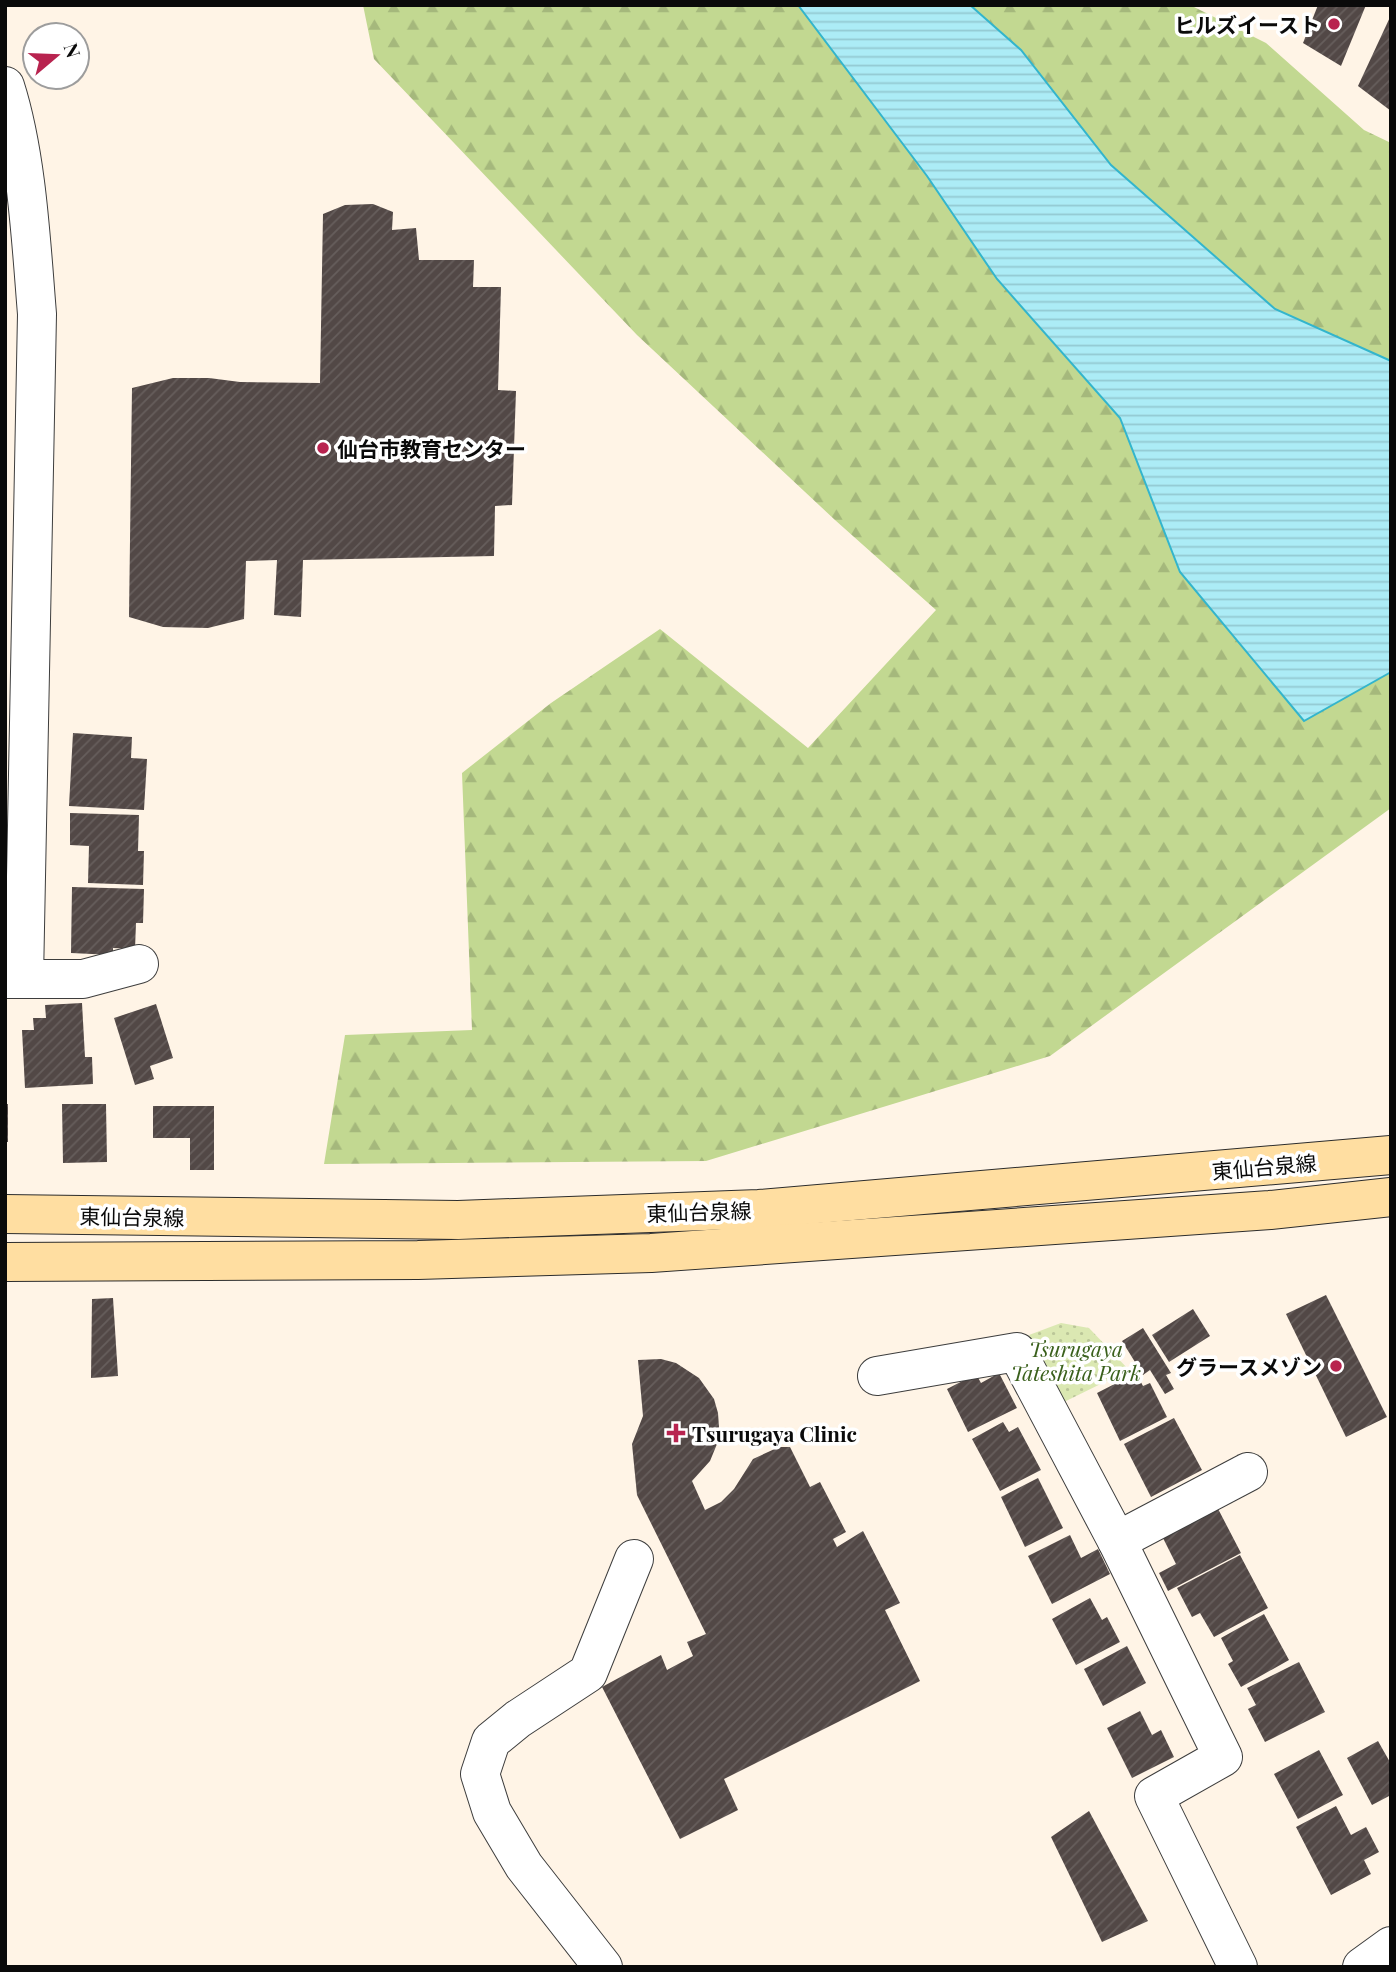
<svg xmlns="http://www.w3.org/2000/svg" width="1396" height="1972" font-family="'Playfair Display','Noto Sans JP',serif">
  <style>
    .forest { fill: url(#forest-firs) }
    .park { fill: url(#park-dots) }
    .water { fill: url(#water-rules); stroke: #33b5cc; stroke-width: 2 }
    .building { fill: url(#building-hatch) }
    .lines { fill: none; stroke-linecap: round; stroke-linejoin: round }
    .street-casing { stroke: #3d3d3d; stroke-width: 40 }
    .secondary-casing { stroke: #2c2c2c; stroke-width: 40 }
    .street { stroke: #fff; stroke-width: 38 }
    .secondary { stroke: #ffdea1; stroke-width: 38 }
    .poi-dot { fill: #b8234f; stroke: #fff; stroke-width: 2.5 }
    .labels { text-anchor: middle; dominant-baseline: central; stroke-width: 7; stroke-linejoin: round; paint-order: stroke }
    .poi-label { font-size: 21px; font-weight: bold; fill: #0a0a0a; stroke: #fff; text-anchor: end }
    .street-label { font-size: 21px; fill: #0a0a0a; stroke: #fff }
    .park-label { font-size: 21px; font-style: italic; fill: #3a601c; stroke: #fff }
  </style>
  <defs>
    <pattern id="forest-firs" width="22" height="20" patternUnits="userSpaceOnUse" patternTransform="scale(1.75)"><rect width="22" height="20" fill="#c2d891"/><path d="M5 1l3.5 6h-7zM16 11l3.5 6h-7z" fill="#a5b87c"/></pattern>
    <pattern id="park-dots" width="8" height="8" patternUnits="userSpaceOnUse" patternTransform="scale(1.75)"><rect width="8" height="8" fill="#dbe8b2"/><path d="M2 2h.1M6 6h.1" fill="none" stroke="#bbc698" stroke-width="1.8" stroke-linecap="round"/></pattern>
    <pattern id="water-rules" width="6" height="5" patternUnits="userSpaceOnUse" patternTransform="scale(1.75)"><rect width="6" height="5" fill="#acecf6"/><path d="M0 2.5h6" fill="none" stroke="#93c9d2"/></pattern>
    <pattern id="building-hatch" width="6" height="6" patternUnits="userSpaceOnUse" patternTransform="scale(1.75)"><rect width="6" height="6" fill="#524846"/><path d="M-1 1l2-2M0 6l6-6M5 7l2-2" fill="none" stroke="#665e5c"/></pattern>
  </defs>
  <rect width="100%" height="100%" fill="#fff4e6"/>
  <polygon class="forest" points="363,5 1190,5 1266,43 1364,130 1391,143 1391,808 1050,1056 706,1161 324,1164 345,1035 472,1030 462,773 551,703 660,629 808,748 936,610 835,520 637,335 374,59"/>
  <polygon class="park" points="1061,1323 1089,1328 1129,1370 1062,1403 1029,1335"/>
  <polygon class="water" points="798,5 970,5 1021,50 1111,165 1275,309 1391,361 1391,672 1304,721 1180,572 1120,418 997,279 927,176"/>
  <g class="building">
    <polygon points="1318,5 1366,5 1341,66 1303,43"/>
    <polygon points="1391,15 1391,111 1358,86"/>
    <polygon points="373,204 393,212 392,230 416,228 419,260 474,260 473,287 501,287 498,390 516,391 512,505 495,506 494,556 303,560 301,617 274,615 277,560 246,561 244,619 208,628 163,627 129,617 132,388 173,378 209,378 240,382 320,383 323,214 345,205"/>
    <polygon points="73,733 132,737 131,758 147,759 144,810 69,806"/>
    <polygon points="70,813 139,815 138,851 144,851 143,885 88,883 89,846 70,845"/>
    <polygon points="72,887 144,889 143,923 136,923 135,949 113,948 113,955 71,953"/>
    <polygon points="82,1003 85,1057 92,1057 93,1084 25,1088 22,1030 34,1030 33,1018 46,1018 45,1005"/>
    <polygon points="156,1004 173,1058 150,1066 154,1079 135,1085 114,1018"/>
    <rect x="5" y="1104" width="3" height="38"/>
    <polygon points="62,1104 106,1104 107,1162 63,1163"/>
    <polygon points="153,1106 214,1106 214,1170 190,1170 190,1138 153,1138"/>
    <polygon points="1326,1295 1387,1417 1346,1437 1286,1314"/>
    <polygon points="113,1298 118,1376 91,1378 92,1299"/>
    <polygon points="1193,1309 1210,1336 1169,1362 1152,1335"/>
    <polygon points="1143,1328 1171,1373 1166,1375 1174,1389 1165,1394 1150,1370 1143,1375 1122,1341"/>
    <polygon points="661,1359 676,1363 699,1378 714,1399 718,1413 719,1427 717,1444 710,1461 692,1481 705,1510 721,1502 734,1489 753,1459 779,1447 790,1447 810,1487 820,1482 846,1532 833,1539 837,1547 863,1531 900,1603 885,1610 920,1681 724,1779 738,1810 680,1839 602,1687 661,1655 667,1670 693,1656 687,1642 706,1634 637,1495 632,1444 643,1416 638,1360"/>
    <polygon points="999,1373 1017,1408 968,1432 947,1389 976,1374 981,1383"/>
    <polygon points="1136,1373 1143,1386 1150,1383 1167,1417 1120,1441 1097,1393"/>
    <polygon points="1174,1418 1202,1470 1151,1497 1124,1444"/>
    <polygon points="1003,1422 1009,1432 1018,1427 1041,1470 1000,1491 972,1439"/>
    <polygon points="1038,1478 1063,1528 1025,1547 1001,1497"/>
    <polygon points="1215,1503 1241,1553 1168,1591 1159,1573 1176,1564 1160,1532"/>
    <polygon points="1070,1535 1081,1558 1098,1549 1110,1574 1052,1604 1028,1556"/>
    <polygon points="1240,1555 1268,1608 1214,1637 1200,1613 1192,1617 1177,1588"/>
    <polygon points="1090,1598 1102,1620 1107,1617 1120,1642 1076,1665 1052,1619"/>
    <polygon points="1264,1614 1289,1660 1241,1687 1228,1664 1233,1661 1221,1638"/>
    <polygon points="1127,1646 1146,1683 1103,1706 1084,1669"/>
    <polygon points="1299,1662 1325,1712 1265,1742 1248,1709 1256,1705 1247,1688"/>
    <polygon points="1140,1711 1152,1735 1161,1730 1174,1757 1132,1778 1107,1728"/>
    <polygon points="1378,1741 1391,1764 1391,1795 1372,1805 1347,1758"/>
    <polygon points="1319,1750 1343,1795 1298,1819 1274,1774"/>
    <polygon points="1336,1806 1351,1835 1366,1827 1379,1852 1364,1860 1371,1874 1331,1895 1296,1827"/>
    <polygon points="1089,1811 1148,1921 1102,1942 1051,1837"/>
  </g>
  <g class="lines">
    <defs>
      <g id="street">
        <path d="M 5,86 C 27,155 31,241 37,314 L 24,979"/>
        <polyline points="5,979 83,979 139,964"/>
        <polyline points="877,1376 1017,1352 1117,1541 1223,1757 1154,1796 1238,1967"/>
        <polyline points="1117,1541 1248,1472"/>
        <polyline points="603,1967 524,1866 492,1812 480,1774 491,1741 518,1719 588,1673 634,1559"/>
        <polyline points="1362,1967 1391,1946"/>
      </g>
      <g id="secondary">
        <polyline points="5,1214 458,1220 759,1209 1391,1155"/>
        <polyline points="5,1262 418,1260 651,1253 1270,1210 1391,1197"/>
      </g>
    </defs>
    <use href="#street" class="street-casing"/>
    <use href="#secondary" class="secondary-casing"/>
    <use href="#street" class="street"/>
    <use href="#secondary" class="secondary"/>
  </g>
  <g class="poi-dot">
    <circle cx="1334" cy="24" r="7"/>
    <circle cx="323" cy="448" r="7"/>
    <circle cx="1336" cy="1366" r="7"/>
    <path d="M672.5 1422.5h7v7h7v7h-7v7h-7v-7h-7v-7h7z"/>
  </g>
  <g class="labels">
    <g class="poi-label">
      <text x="1320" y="24">ヒルズイースト</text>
      <text x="337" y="448" text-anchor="start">仙台市教育センター</text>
      <text x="1322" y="1366">グラースメゾン</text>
      <text x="692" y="1433" text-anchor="start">Tsurugaya Clinic</text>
    </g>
    <g class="street-label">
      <text transform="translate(1264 1166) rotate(-5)">東仙台泉線</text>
      <text transform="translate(699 1211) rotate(-2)">東仙台泉線</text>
      <text transform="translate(132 1216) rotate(1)">東仙台泉線</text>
    </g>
    <g class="park-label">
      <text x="1076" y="1348">Tsurugaya<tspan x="1076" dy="24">Tateshita Park</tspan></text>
    </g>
  </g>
  <rect width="1396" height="1972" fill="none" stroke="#0a0a0a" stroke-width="14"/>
  <g transform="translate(56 56) rotate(71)"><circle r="33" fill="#ffffff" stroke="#9d9d9d" stroke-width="2"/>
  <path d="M0-5L12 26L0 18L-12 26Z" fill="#b8234f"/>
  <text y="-10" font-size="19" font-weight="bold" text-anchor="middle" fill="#0a0a0a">N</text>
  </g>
</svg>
